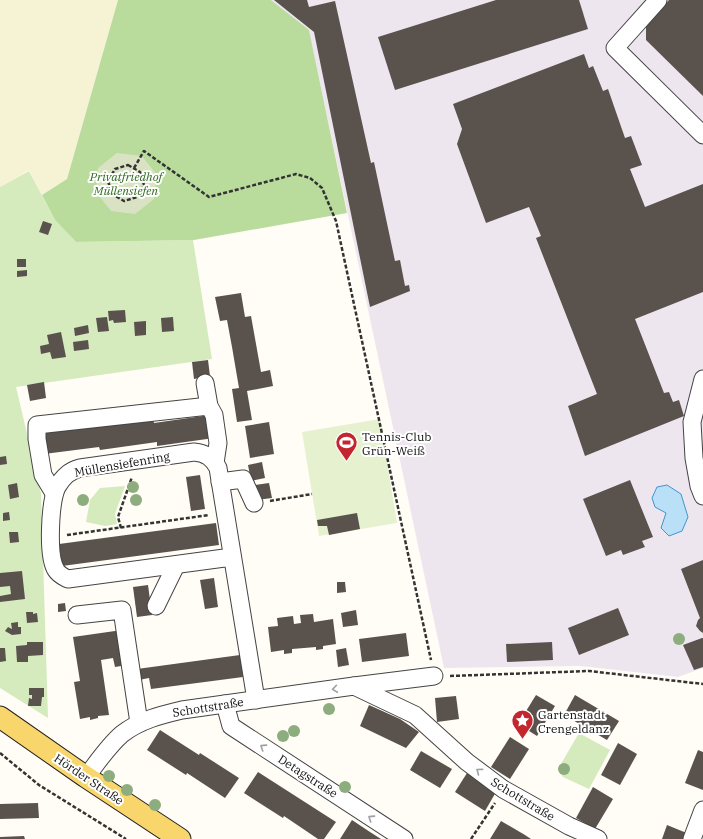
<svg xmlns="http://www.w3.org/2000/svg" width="703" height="839" font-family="'IBM Plex Serif',serif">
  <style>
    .industrial { fill: #eee6ef }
    .farmland { fill: #f6f3d4 }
    .green { fill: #d5ebbd }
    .forest { fill: #b9dc9c }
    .cemetery { fill: #d9e3c4 }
    .pitch { fill: #e6f2cf }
    .water { fill: #b9e0f7; stroke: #3f96cf }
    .building { fill: #5a524d }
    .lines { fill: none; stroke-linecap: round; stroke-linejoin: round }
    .minor-casing { stroke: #444; stroke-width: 19 }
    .major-casing { stroke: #222; stroke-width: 23 }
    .path { stroke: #333; stroke-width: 2.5; stroke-dasharray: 4 2; stroke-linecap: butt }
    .minor { stroke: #fff; stroke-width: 17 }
    .major { stroke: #f9d66b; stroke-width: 21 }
    .tree { fill: #8dad7f }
    .oneway { stroke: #a0a0a0 }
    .labels { text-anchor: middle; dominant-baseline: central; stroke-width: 4; stroke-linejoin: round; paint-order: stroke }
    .park-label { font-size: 12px; font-style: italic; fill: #2f6b1f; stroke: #fff }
    .poi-label { font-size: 12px; fill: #111; stroke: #fff; text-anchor: start }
    .street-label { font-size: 12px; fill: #111; stroke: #fff }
  </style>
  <rect width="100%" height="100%" fill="#fffdf5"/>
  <polygon class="industrial" points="271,0 703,0 703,668 678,677 581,666 444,668 309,31"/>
  <polygon class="farmland" points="0,0 118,0 67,179 42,195 29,170 0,187"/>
  <g class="green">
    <polygon points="29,171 55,220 76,242 193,240 212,359 16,387 41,493 48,718 0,688 0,187"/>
    <polygon points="125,486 115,514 117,524 105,526 86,522 90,500 100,488"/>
    <polygon points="579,733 610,750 589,789 563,777 558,769"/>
  </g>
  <polygon class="forest" points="118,0 271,0 309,30 347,213 194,240 76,242 55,220 42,195 67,179"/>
  <polygon class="cemetery" points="117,153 142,156 157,175 154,199 135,214 111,211 96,192 98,168"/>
  <polygon class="pitch" points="380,419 397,523 319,536 302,432"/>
  <polygon class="water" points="667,485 681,494 688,517 682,531 669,536 661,528 666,513 655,507 652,498 657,487"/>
  <g class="building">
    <polygon points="274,0 307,0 309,7 335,1 371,163 374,162 395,261 400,260 405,286 409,285 410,291 370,307 314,32"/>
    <polygon points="496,0 579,0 588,29 395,90 378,37"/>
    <polygon points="669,0 703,0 703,96 646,40 646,25"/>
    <polygon points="584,54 589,68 593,66 603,91 608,89 625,138 631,136 642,165 630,169 645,207 703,184 703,292 635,319 664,393 669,392 673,402 679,400 684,416 585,456 568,406 597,394 536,238 541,236 529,207 486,223 457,144 462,129 453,104"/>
    <polygon points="43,221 52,224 48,235 39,232"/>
    <rect x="17" y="259" width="9" height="8"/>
    <polygon points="27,270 27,276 17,277 17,271"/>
    <polygon points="241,293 245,317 251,316 261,372 270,370 273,386 247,391 252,420 237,422 232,389 239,388 232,347 227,320 220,321 215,297"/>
    <polygon points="125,310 126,322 114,323 113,320 109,321 108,311"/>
    <polygon points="107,317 109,331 98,332 96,318"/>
    <polygon points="173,317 174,331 162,332 161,318"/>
    <polygon points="146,321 146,335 135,336 134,322"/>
    <polygon points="88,325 89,333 75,336 74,328"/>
    <polygon points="61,332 66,357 52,359 50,352 41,354 40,346 49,344 47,335"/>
    <polygon points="88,340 89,349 74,351 73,342"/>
    <polygon points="208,360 210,376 194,379 192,362"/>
    <polygon points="44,382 46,398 30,401 27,385"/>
    <polygon points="210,415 214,438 157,446 157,442 100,450 99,447 44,454 41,431 96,423 97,427 153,419 154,423"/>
    <polygon points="269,422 274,454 250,458 245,426"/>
    <polygon points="6,456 7,464 0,465 0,457"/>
    <polygon points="262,462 265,478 251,481 248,465"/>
    <polygon points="200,475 205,509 191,511 186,477"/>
    <polygon points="630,480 653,537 642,541 645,547 623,555 621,550 606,556 583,499"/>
    <polygon points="17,483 19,497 10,499 8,485"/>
    <polygon points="269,483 272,498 257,500 255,485"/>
    <polygon points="9,512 10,520 3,521 3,513"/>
    <polygon points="357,513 360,529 329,535 327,526 318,526 317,520"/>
    <polygon points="216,523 219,545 62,566 59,544"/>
    <polygon points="9,532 18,532 19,542 10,543"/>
    <polygon points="703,560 703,633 700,631 696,626 698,620 700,618 681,569"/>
    <polygon points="22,571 25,599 0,602 0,596 11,594 10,586 0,587 0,573"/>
    <polygon points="214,578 218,607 205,609 200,580"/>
    <polygon points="337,582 345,582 346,592 337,593"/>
    <polygon points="148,585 152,615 137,617 133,587"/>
    <polygon points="65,603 66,611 58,612 58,604"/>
    <polygon points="618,608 629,635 579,655 568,628"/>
    <polygon points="356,610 358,625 343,627 341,613"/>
    <polygon points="26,612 33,612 33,614 37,613 38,622 27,623"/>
    <polygon points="313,614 314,622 333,619 336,644 323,646 323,649 316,650 316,647 292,649 292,653 284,654 284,650 271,652 268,627 278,626 277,618 293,616 294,624 301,623 300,615"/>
    <polygon points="18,622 18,627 21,627 21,634 12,635 5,631 8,627 12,629 11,623"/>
    <polygon points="122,630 127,665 115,667 113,658 101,660 109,715 98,716 98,718 90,720 90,717 80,719 74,682 80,681 73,637"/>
    <polygon points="406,633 409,656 362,662 359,639"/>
    <polygon points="702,638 703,638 703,667 694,670 683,645"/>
    <polygon points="27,642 43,642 43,655 28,656 28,662 17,662 16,646 27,645"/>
    <polygon points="552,642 553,660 507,662 506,644"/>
    <polygon points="0,648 5,648 6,661 0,662"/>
    <polygon points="346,648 349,665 338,667 336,650"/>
    <polygon points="240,655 243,677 151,689 149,678 139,680 137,669"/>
    <polygon points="29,688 44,688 44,697 42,697 41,706 28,706 29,698 32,699 32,695 29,695"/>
    <polygon points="536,695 555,706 537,736 518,724"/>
    <polygon points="575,695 619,721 607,740 564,715"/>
    <polygon points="456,696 459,719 437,722 435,698"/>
    <polygon points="369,705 400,719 419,732 406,748 360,726"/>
    <polygon points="160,730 199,755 200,753 239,778 225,798 187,773 186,775 147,750"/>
    <polygon points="510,737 529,749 510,779 491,767"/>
    <polygon points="618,743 637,754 620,785 601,775"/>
    <polygon points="698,750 703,752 703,790 685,783"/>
    <polygon points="421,751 452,769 440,788 410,770"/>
    <polygon points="258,772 336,822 324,839 318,839 284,816 283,818 244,793"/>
    <polygon points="467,773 496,792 485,811 455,792"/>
    <polygon points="593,787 613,799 595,829 576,818"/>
    <polygon points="38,803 39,818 0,819 0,804"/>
    <polygon points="352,820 370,832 381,839 340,839"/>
    <polygon points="501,821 525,835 531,839 490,839"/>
    <polygon points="667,825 689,834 687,839 662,839"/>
    <polygon points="24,836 25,839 0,839 0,837"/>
  </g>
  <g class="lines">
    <defs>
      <g id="minor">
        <polyline points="658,0 615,48 703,135"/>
        <polyline points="703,379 692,422 694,458 699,486 703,496"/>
        <polyline points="205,383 209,406 214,415 218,443 215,463"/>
        <polyline points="220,482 243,479 254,503"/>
        <polyline points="54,493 43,475 37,439 37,425 209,406"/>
        <path d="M 232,557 L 68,579 C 64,577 59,575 56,570 C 47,556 50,502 57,487 C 63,477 69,471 80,468 L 194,452 C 206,453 213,458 218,468 L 256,700"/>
        <polyline points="156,606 176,565"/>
        <polyline points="77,615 122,610 139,723"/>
        <polyline points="354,686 434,676"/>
        <polyline points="225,704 231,726 404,839"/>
        <path d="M 86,777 C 97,763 108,746 122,734 C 140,720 161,715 182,710 L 354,686 L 415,715 L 467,762 L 503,789 L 569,826 L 598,839"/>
        <polyline points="692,839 703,810"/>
      </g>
      <polyline id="major" points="0,717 86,777 180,839"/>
    </defs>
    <use href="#minor" class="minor-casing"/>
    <use href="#major" class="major-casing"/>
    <g class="path">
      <polygon points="128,165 140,172 144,185 137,197 124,201 112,194 108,181 115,169"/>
      <polyline points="134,168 144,151 209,197 296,174 310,178 322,188 336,221 431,660"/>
      <polyline points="270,501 312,494"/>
      <polyline points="121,528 118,517 132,477"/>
      <polyline points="67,535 209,515"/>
      <polyline points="450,676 589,671 703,684"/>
      <polyline points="0,753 39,785 126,839"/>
      <polyline points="471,839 495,803"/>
    </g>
    <use href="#minor" class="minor"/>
    <use href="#major" class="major"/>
  </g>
  <g class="tree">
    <circle cx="133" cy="487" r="6"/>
    <circle cx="83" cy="500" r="6"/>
    <circle cx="136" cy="500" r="6"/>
    <circle cx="679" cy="639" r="6"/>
    <circle cx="329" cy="709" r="6"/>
    <circle cx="294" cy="731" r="6"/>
    <circle cx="283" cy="736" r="6"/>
    <circle cx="564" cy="769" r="6"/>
    <circle cx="109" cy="776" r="6"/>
    <circle cx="345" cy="787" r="6"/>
    <circle cx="127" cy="790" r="6"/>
    <circle cx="155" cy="805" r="6"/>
  </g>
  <defs><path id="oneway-chevron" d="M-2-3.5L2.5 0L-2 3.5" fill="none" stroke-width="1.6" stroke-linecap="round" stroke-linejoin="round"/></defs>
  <g class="oneway">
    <use href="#oneway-chevron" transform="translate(335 689) rotate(172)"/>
    <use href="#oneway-chevron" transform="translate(263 747) rotate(-147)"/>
    <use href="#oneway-chevron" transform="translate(479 771) rotate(-143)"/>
    <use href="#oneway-chevron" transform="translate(371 818) rotate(-147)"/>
  </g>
  <defs>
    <symbol id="stadium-pin" viewBox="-11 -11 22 30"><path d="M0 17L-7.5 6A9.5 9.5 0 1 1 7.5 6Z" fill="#c4262e" stroke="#fff"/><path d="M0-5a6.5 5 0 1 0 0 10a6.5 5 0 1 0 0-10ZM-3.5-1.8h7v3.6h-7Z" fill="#fff"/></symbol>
    <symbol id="sight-pin" viewBox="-11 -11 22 30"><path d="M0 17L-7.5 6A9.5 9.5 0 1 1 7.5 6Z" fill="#c4262e" stroke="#fff"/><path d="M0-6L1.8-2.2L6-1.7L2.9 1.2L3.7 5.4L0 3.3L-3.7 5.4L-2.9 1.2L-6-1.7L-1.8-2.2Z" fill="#fff"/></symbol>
  </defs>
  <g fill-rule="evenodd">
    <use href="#stadium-pin" x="334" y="430" width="25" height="34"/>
    <use href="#sight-pin" x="510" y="708" width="25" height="34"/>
  </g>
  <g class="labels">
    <g class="park-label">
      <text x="126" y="176">Privatfriedhof<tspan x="126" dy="14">Müllensiefen</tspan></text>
    </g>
    <g class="poi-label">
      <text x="362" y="436">Tennis-Club<tspan x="362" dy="14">Grün-Weiß</tspan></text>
      <text x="538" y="714">Gartenstadt<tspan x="538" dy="14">Crengeldanz</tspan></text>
    </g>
    <g class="street-label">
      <text transform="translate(122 464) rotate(-10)">Müllensiefenring</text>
      <text transform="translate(208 707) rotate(-9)">Schottstraße</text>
      <text transform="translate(308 776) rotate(33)">Detagstraße</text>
      <text transform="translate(89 779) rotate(34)">Hörder Straße</text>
      <text transform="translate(523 799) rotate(31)">Schottstraße</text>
    </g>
  </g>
</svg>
